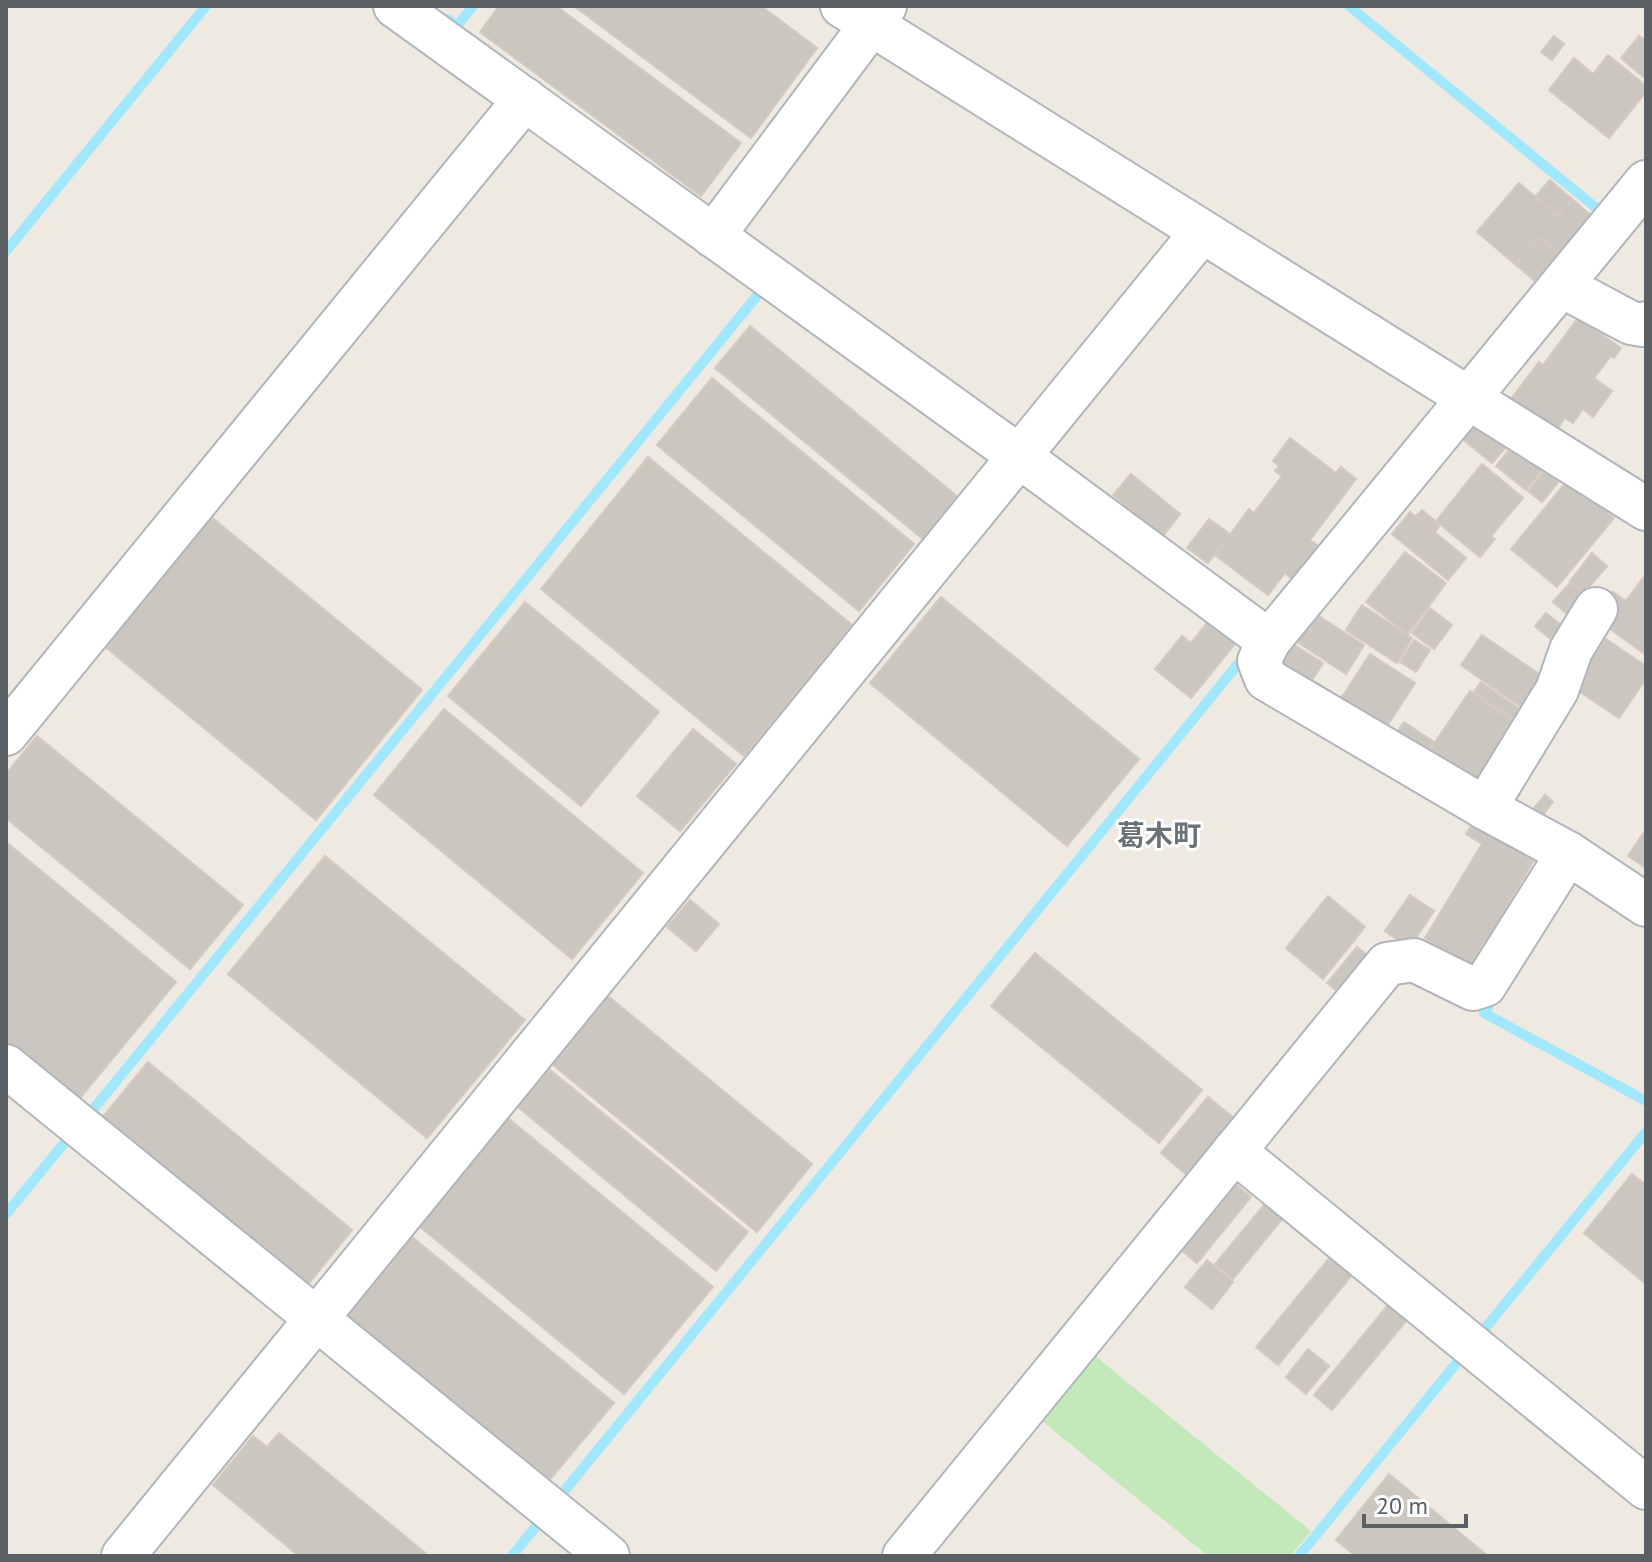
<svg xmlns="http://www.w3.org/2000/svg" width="1652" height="1562" font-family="'PT Sans','Noto Sans JP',sans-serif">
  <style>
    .green { fill: #c3e9bb }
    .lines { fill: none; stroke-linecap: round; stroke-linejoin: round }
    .stream { stroke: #a1e8ff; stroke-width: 10 }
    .building { fill: #cbc6c0; stroke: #d4c9bf; stroke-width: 2 }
    .minor-casing { stroke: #b2b6ba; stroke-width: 46 }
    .minor { stroke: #fff; stroke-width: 42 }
    .labels { text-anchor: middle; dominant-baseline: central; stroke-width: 6; stroke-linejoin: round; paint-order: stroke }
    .quarter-label { font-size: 28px; font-weight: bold; fill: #6b7276; stroke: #fff }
  </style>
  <rect width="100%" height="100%" fill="#eee9e1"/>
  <polygon class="green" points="1085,1348 1311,1531 1290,1556 1208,1556 1032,1413"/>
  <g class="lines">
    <g class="stream">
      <polyline points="1349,6 1600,211"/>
      <polyline points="448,19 457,26 473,6"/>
      <polyline points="6,251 206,6"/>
      <polyline points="1495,997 1484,1013 1646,1101"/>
      <polyline points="87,1117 760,292"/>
      <polyline points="6,1214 70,1136"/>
      <polyline points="1477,1338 1646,1132"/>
      <polyline points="557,1500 1238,664"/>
      <polyline points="512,1556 541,1520"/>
      <polyline points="1299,1556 1464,1354"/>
    </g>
  </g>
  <g class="building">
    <polygon points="499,6 556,6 741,143 701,196 480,32"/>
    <polygon points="574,6 761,6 817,48 751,138"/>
    <polygon points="1554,36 1564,44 1552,60 1541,52"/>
    <polygon points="1639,36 1646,40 1646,79 1621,58"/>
    <polygon points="1608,55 1646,86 1646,92 1609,138 1549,90 1574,58 1593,74"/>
    <polygon points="1550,180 1572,199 1558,215 1536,196"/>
    <polygon points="1519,183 1558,216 1572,199 1596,220 1564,258 1539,237 1516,265 1477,232"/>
    <polygon points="1539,238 1564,259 1541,286 1516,265"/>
    <polygon points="1578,318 1621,348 1614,358 1611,356 1594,378 1612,391 1593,417 1583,409 1573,423 1565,418 1556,431 1511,399 1539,362 1543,365"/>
    <polygon points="750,326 959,498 924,540 715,368"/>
    <polygon points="712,378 914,544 859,611 657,445"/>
    <polygon points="1476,421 1507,446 1492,463 1461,438"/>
    <polygon points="1290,438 1336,473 1341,467 1356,479 1310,540 1320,547 1294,581 1285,573 1268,595 1215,555 1249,509 1254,513 1282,476 1275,471 1279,466 1273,461"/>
    <polygon points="1513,445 1543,469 1526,490 1496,466"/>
    <polygon points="648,457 852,625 744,756 541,589"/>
    <polygon points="1482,464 1523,498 1491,536 1495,539 1480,557 1436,521"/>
    <polygon points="1547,468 1561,479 1542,502 1528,491"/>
    <polygon points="1131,474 1180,514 1163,536 1113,495"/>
    <polygon points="1568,480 1614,518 1557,587 1511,549"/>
    <polygon points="1422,510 1440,525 1435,532 1416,516"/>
    <polygon points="1410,512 1466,558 1448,580 1392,534"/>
    <polygon points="210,516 422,690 316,820 103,645"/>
    <polygon points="1209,519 1230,534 1208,563 1187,548"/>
    <polygon points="1405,552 1446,583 1408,634 1366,602"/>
    <polygon points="1592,553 1607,566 1584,593 1570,581"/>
    <polygon points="1646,574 1646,655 1602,623 1602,607 1613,592 1626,601"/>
    <polygon points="1570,583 1592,601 1575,621 1553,602"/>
    <polygon points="941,597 1139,759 1067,846 870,683"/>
    <polygon points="525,602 659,712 581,806 448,696"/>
    <polygon points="1362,605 1412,638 1397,663 1346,630"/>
    <polygon points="1430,608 1452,625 1434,649 1412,633"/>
    <polygon points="1311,611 1364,645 1346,674 1293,639"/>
    <polygon points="1546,613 1567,630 1557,644 1535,626"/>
    <polygon points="1212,617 1239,639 1191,698 1155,669 1182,636 1191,643"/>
    <polygon points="1482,635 1552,683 1531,714 1461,665"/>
    <polygon points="1285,639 1323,663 1312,680 1330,691 1321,705 1265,670"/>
    <polygon points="1606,639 1646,666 1646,679 1619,718 1573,687 1589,646 1597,652"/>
    <polygon points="1414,640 1430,650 1416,672 1400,662"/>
    <polygon points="1370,654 1415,683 1380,737 1335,708"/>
    <polygon points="1481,682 1521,710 1515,720 1474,692"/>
    <polygon points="1470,691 1523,728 1478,793 1425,757"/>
    <polygon points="444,709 643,873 572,959 374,795"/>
    <polygon points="1404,722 1434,742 1420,763 1390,742"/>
    <polygon points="693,729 736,764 680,831 637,796"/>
    <polygon points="37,736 243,905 190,969 6,818 6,774"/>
    <polygon points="1545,795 1553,802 1542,816 1533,809"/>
    <polygon points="1476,818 1537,855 1503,912 1511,917 1493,947 1484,942 1470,965 1425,938 1482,844 1466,834"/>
    <polygon points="1646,829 1646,868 1628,856"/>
    <polygon points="6,842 176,982 75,1104 6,1047"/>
    <polygon points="325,856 525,1020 427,1138 228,974"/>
    <polygon points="1410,895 1434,911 1409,948 1385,931"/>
    <polygon points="1328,896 1365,927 1323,979 1286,948"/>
    <polygon points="690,900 719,924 696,951 667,927"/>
    <polygon points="1357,947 1371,958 1341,994 1327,983"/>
    <polygon points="1035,953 1202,1090 1159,1143 991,1006"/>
    <polygon points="608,996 812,1164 757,1232 552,1064"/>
    <polygon points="148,1062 352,1230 306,1287 101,1119"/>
    <polygon points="549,1069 748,1232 716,1271 518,1107"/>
    <polygon points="1208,1097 1235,1119 1188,1176 1161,1153"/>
    <polygon points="508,1118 713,1287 624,1394 419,1226"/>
    <polygon points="1632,1174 1646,1185 1646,1284 1584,1233"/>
    <polygon points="1234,1183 1251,1197 1197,1263 1180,1249"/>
    <polygon points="1270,1198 1288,1212 1233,1279 1215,1264"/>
    <polygon points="411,1236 614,1403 547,1483 345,1317"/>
    <polygon points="1335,1251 1357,1269 1278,1365 1256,1347"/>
    <polygon points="1207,1260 1233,1282 1212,1309 1185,1287"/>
    <polygon points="1393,1299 1412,1314 1332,1410 1314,1395"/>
    <polygon points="1308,1349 1329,1366 1306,1394 1286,1377"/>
    <polygon points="279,1433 429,1556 299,1556 213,1485 253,1436 267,1447"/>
    <polygon points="1389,1474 1488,1556 1356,1556 1336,1540"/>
  </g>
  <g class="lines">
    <defs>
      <g id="minor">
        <polyline points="395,6 1019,456 1269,641"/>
        <polyline points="842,6 1646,509"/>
        <polyline points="1646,182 1269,641 1259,661 1266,679 1485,808 1568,853 1646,905"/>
        <polyline points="713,236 885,6"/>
        <polyline points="1562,286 1631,323 1643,325 1646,323"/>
        <polyline points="6,734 525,99"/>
        <polyline points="1485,808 1557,690 1571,650 1596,609"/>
        <polyline points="6,1066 608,1556"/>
        <polyline points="1234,1151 1646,1488"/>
        <polyline points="123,1556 1201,233"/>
        <polyline points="904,1556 1387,964 1414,960 1473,989 1485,985 1568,853"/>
      </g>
    </defs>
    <use href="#minor" class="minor-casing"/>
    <use href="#minor" class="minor"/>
  </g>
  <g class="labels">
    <g class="quarter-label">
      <text x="1159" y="834">葛木町</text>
    </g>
  </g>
  <rect width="1652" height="1562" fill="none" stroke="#5a6064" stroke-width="16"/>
  <path d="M1364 1514v12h102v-12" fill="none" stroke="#5a6064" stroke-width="4"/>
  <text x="1376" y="1514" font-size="24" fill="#5a6064" stroke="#ffffff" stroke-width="6" paint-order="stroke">20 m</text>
</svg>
